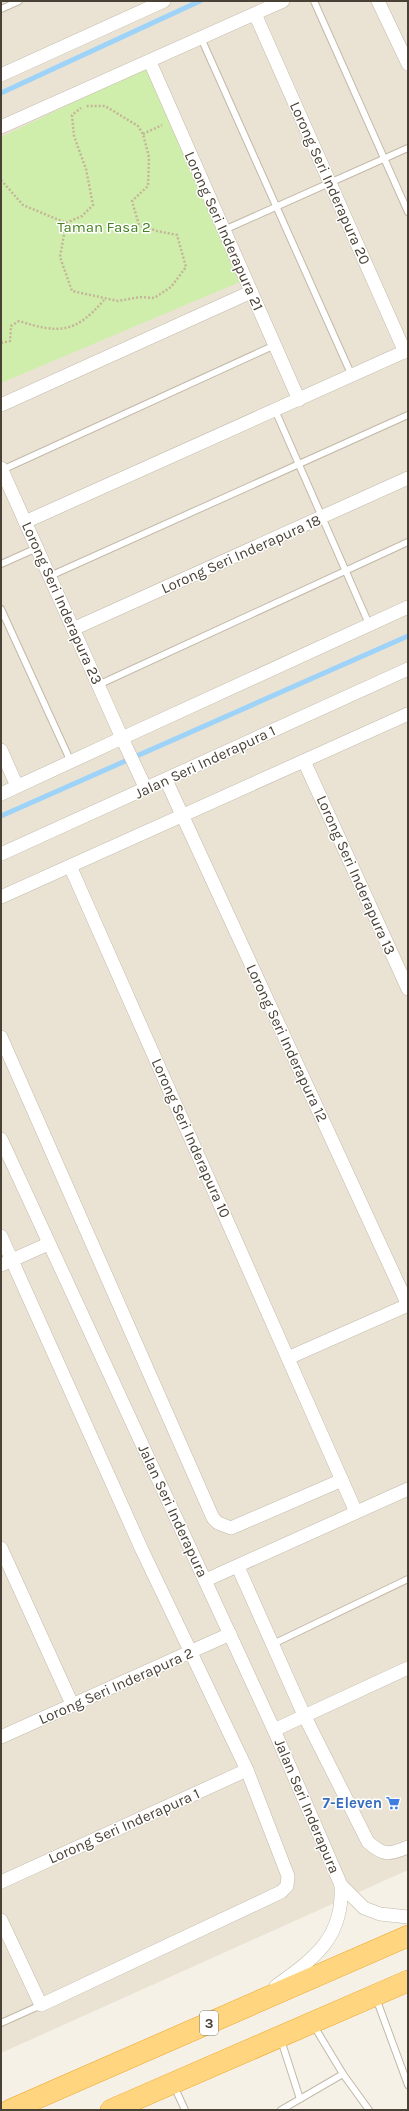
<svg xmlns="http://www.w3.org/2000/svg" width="409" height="2111" font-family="Karla,sans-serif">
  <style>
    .residential { fill: #eae3d4 }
    .green { fill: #d0eeab }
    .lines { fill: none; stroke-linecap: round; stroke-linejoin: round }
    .stream { stroke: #9dd3f8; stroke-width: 5 }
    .service-casing { stroke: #c2b9a8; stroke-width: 8 }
    .minor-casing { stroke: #c2b9a8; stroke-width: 14 }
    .trunk-casing { stroke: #eea428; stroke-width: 22 }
    .path { stroke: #c5b598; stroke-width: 2.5; stroke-dasharray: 2 2; stroke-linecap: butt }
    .service { stroke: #fff; stroke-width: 6 }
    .minor { stroke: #fff; stroke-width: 13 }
    .trunk { stroke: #ffd67f; stroke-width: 21 }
    .labels { text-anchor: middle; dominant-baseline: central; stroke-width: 3; stroke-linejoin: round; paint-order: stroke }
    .shield { fill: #fff; stroke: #807a72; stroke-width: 1 }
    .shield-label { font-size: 14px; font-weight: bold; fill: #494135 }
    .street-label { font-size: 15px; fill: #494135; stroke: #fff }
    .park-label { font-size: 15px; fill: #468221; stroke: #fff }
    .shop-label { font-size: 15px; font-weight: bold; fill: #366cbe; stroke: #fff; text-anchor: end }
  </style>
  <rect width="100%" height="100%" fill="#f5f1e7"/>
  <polygon class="residential" points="1,1 408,1 408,1870 1,2053"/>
  <polygon class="green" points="147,67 240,282 1,383 1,137"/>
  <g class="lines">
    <g class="stream">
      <polyline points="1,93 200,1"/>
      <polyline points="1,816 408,636"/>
    </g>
    <defs>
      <g id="service">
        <polyline points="314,1 408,212"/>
        <polyline points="1,9 19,1"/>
        <polyline points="201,38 352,376"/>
        <polyline points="224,230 408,148"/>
        <polyline points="275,410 369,624"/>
        <polyline points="2,470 275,345"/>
        <polyline points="1,564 37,548"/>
        <polyline points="50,576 408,415"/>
        <polyline points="1,609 71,762"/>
        <polyline points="98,685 408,542"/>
        <polyline points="273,1644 408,1579"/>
        <polyline points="376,1998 408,2085"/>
        <polyline points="1,2023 41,2005"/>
        <polyline points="314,2026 343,2074 369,2110"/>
        <polyline points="281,2040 300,2099"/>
        <polyline points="174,2086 185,2110"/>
        <polyline points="281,2110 343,2074"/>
      </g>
      <g id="minor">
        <polyline points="378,1 408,64"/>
        <polyline points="255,14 405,352"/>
        <polyline points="150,62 299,400"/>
        <polyline points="1,75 164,1"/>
        <polyline points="1,127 283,1"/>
        <polyline points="1,405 251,292"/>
        <polyline points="1,468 122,738 408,607"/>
        <polyline points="25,522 408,350"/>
        <polyline points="73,629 408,478"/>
        <polyline points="1,750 17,786"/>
        <polyline points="304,761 408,989"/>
        <polyline points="166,780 408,1305"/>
        <polyline points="1,794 122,738 146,789"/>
        <polyline points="1,854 408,669"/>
        <polyline points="70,866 356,1512"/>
        <polyline points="1,897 408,714"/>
        <polyline points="1,1037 213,1518 218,1523 231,1528 342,1480"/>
        <polyline points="1,1139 274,1730 341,1885 364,1908 380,1914 408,1917"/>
        <polyline points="1,1236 142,1550 247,1770 288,1876 287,1886 281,1892 41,2005 1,1920"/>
        <polyline points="1,1265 48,1244"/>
        <polyline points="288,1358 408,1305"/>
        <polyline points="1,1548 72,1704"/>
        <path d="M 238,1567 L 304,1715 L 368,1842 C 384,1856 389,1855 408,1847"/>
        <polyline points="206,1580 408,1489"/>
        <polyline points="274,1730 408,1668"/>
        <polyline points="1,1737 230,1634"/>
        <polyline points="1,1882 247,1770"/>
        <path d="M 276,1986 C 315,1958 344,1937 341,1885"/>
      </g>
      <g id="trunk">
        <polyline points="10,2110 408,1936"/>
        <polyline points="111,2110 408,1981"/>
      </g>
    </defs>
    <use href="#service" class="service-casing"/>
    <use href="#minor" class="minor-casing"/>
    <use href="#trunk" class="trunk-casing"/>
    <g class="path">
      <polyline points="143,134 162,125"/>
      <polyline points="1,180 23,205 66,223 82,216 93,205 86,169 74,136 72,115 81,108"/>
      <polyline points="66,223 60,257 72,291 118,301 140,297 154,298 171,287 186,267 177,235 157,231 139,225 132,201 148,186 149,157 143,134 138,126 105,106 86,106"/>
      <path d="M 1,343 L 10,341 L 11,326 L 19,321 C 59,334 76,333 104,300"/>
    </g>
    <use href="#service" class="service"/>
    <use href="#minor" class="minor"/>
    <use href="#trunk" class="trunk"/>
  </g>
  <defs>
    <symbol id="supermarket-bare" viewBox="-9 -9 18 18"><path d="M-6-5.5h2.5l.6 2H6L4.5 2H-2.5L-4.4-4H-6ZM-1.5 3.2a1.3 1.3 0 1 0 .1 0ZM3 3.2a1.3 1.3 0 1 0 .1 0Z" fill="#3f7fe0" stroke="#fff" stroke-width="2.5" paint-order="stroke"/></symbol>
  </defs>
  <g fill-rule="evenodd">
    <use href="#supermarket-bare" x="383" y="1793" width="20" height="20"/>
  </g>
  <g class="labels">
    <rect class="shield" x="200" y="2011" width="18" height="24" rx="3"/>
    <g class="shield-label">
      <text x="209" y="2023">3</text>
    </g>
    <g class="street-label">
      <text transform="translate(330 183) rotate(66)">Lorong Seri Inderapura 20</text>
      <text transform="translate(224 231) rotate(66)">Lorong Seri Inderapura 21</text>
      <text transform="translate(241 554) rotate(-24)">Lorong Seri Inderapura 18</text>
      <text transform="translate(62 603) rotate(66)">Lorong Seri Inderapura 23</text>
      <text transform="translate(205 762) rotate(-25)">Jalan Seri Inderapura 1</text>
      <text transform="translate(356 875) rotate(66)">Lorong Seri Inderapura 13</text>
      <text transform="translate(287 1043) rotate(65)">Lorong Seri Inderapura 12</text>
      <text transform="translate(191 1138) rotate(66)">Lorong Seri Inderapura 10</text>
      <text transform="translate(173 1511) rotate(65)">Jalan Seri Inderapura</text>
      <text transform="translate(116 1686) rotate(-24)">Lorong Seri Inderapura 2</text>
      <text transform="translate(307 1806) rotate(67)">Jalan Seri Inderapura</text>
      <text transform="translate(124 1826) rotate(-24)">Lorong Seri Inderapura 1</text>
    </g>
    <g class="park-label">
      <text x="104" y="227">Taman Fasa 2</text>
    </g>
    <g class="shop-label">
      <text x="382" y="1803">7-Eleven</text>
    </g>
  </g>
  <rect width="409" height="2111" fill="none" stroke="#494135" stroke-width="4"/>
</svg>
